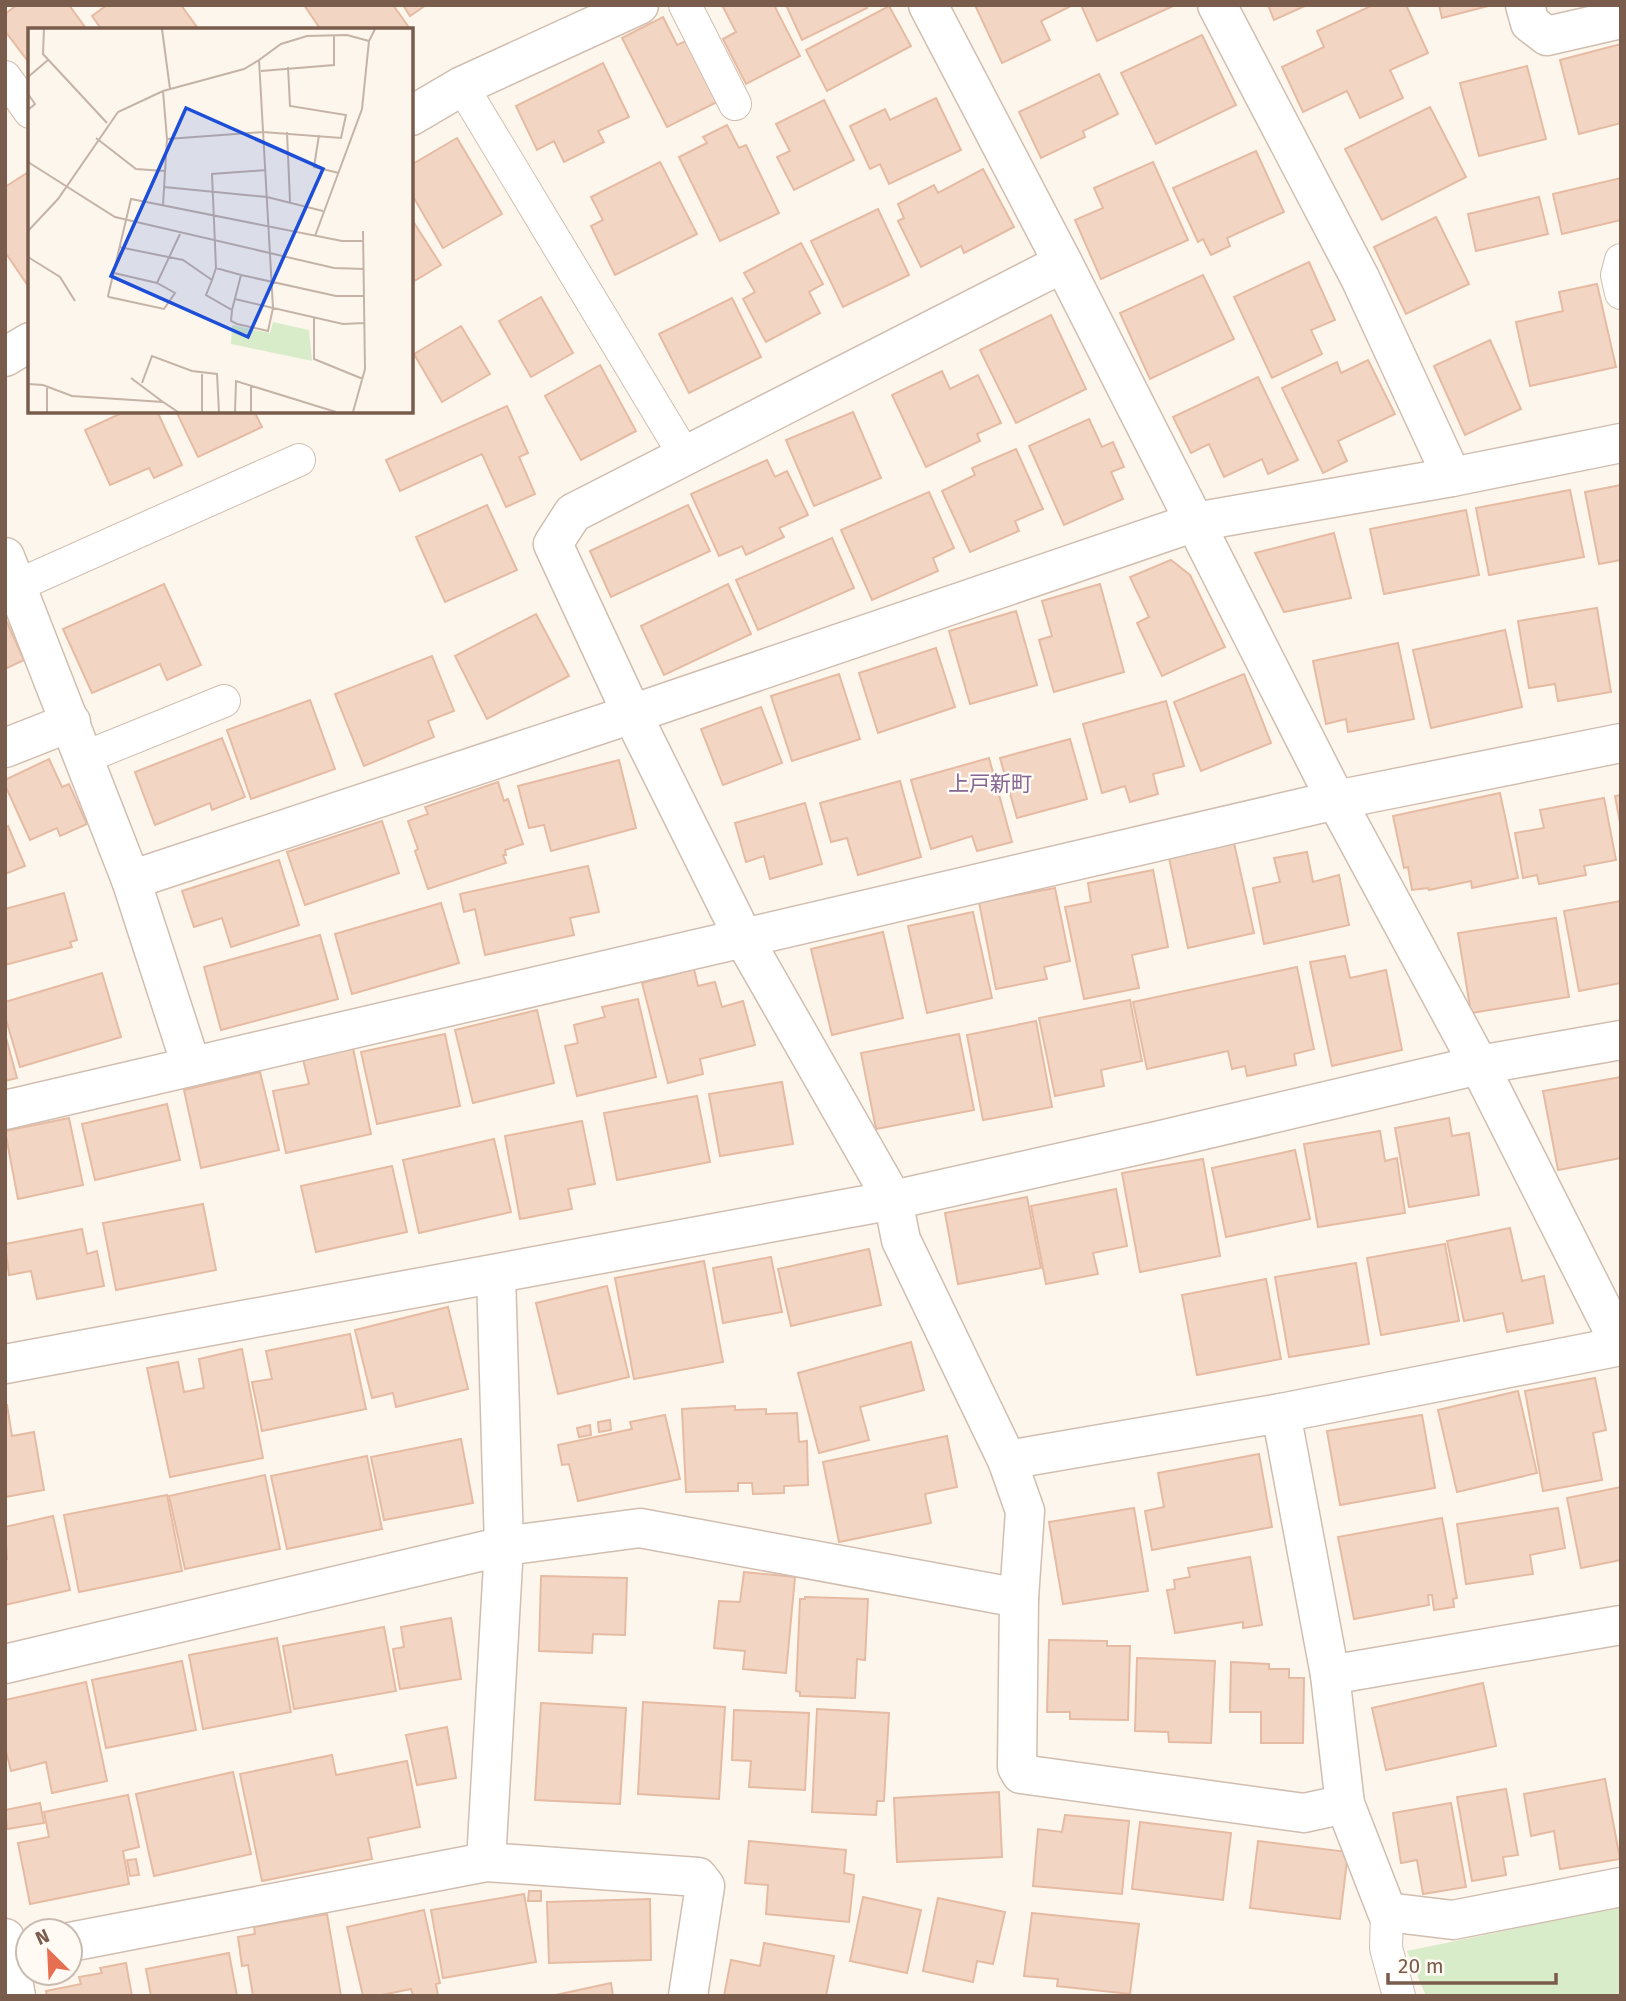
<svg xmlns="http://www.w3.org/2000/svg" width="1626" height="2001" font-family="'Fira Sans','Noto Sans JP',sans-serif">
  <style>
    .green { fill: #d8ecc9 }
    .building { fill: #f3d5c3; stroke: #e6bba3; stroke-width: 2 }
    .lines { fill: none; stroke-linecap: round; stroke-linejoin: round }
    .lane-casing { stroke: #d1beb0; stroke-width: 34 }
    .street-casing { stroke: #d1beb0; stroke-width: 41 }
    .lane { stroke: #fff; stroke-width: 32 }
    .street { stroke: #fff; stroke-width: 38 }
    .labels { text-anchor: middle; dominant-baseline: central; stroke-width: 5; stroke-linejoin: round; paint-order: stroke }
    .quarter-label { font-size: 21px; fill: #846695; stroke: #fffaf3 }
    .inset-road { fill: none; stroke: #c5b3a7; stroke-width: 2 }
    .view { fill: #1d4ed8; fill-opacity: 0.15; stroke: #1d4ed8; stroke-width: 3.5 }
    .inset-edge { fill: none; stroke: #7a5c4d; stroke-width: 3.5 }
  </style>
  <rect width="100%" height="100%" fill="#fdf6ec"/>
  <polygon class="green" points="1621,1907 1621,1996 1426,1996 1407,1951"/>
  <g class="building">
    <polygon points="17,5 69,5 87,30 30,30 30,64 5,31 5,14"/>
    <polygon points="107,5 181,5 199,30 102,30 92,16"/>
    <polygon points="304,5 393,5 408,26 403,30 321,30"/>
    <polygon points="403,5 426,5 410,16"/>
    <polygon points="722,5 774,5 800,56 746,84 723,39 736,32"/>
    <polygon points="786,5 866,5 867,8 802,40"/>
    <polygon points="975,5 1068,5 1069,7 1041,21 1050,40 1002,63"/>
    <polygon points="1081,5 1173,5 1173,6 1097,41"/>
    <polygon points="1268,5 1307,5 1274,20"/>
    <polygon points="1373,5 1406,5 1428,53 1390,70 1403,98 1360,118 1347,91 1303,112 1282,67 1324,47 1317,31"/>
    <polygon points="1439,5 1492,5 1442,18"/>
    <polygon points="889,6 911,46 827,91 806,50"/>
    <polygon points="663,17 677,45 686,41 717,102 667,127 622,38"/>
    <polygon points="1202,35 1236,105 1156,144 1121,73"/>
    <polygon points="1621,44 1621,123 1579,134 1560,60"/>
    <polygon points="603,63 629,117 598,131 604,142 564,162 554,141 537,150 516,106"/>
    <polygon points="1527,66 1546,139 1479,156 1460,83"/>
    <polygon points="1099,74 1118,114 1083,131 1085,137 1041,158 1019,112"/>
    <polygon points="936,98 961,150 889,184 880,164 870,169 850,126 885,109 890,120"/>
    <polygon points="824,100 854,160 794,190 777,157 790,151 776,124"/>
    <polygon points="1430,107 1466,177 1382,220 1345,149"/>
    <polygon points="727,125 739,148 746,145 779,213 720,241 679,157 707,143 703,137"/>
    <polygon points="457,138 502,214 443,248 411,193 411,165"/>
    <polygon points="1256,151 1284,212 1227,238 1230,246 1211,255 1203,239 1198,242 1173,188"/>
    <polygon points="660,162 697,234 615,275 591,226 603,220 591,197"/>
    <polygon points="1153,162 1188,240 1101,279 1075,220 1103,208 1094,188"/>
    <polygon points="983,169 1014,227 964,253 961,246 921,267 898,221 904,218 898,204 934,185 938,193"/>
    <polygon points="30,171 30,284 28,286 5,252 5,187"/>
    <polygon points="1621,178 1621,220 1562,234 1553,194"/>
    <polygon points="1539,197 1548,234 1476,251 1468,214"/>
    <polygon points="878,209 909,275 843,307 811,241"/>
    <polygon points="1436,217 1469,284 1406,314 1374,247"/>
    <polygon points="411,218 441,265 411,283"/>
    <polygon points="801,243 823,284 809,292 820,313 766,342 743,299 755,292 744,273"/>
    <polygon points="1309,262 1335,320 1311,330 1322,354 1272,378 1234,297"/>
    <polygon points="1203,275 1234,339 1150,379 1120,313"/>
    <polygon points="1597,284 1616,367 1530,386 1516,322 1563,311 1559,292"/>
    <polygon points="541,297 573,353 531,377 499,321"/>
    <polygon points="732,298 761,357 689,393 659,334"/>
    <polygon points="1051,315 1086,389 1016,423 980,350"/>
    <polygon points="461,326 490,374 442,402 414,354"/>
    <polygon points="1490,340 1521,409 1465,435 1434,366"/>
    <polygon points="1368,360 1395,414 1338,441 1347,461 1323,473 1282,388 1337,362 1341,373"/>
    <polygon points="600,365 636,431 581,460 545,396"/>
    <polygon points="942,371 950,389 978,375 1001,423 977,434 980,441 926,467 892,395"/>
    <polygon points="1258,377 1298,460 1268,474 1262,459 1224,477 1209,444 1191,453 1173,417"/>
    <polygon points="507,406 528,453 519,457 535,494 506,507 482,454 400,491 386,460"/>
    <polygon points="126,411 157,411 182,465 154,478 149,468 110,485 85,430"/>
    <polygon points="176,411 254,411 262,427 198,457"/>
    <polygon points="853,412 881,478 814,506 786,440"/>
    <polygon points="1089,419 1102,447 1113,442 1124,467 1111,472 1123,499 1064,525 1029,446"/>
    <polygon points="1016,449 1043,509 1015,521 1019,531 970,552 942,491 975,475 972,468"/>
    <polygon points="767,460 775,477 787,471 808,515 779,528 784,537 746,555 742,546 719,556 691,494"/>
    <polygon points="1621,485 1621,560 1599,564 1585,492"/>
    <polygon points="1570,490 1584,557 1489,575 1476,508"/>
    <polygon points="929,492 954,548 933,558 938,571 872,600 841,530"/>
    <polygon points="487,505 517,570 445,602 416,537"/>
    <polygon points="688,505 710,551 611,597 590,551"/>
    <polygon points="1466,510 1479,575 1384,594 1370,529"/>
    <polygon points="1334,533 1351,598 1284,612 1255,553"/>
    <polygon points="832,538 854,588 758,630 736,580"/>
    <polygon points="1171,560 1190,575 1225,647 1162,676 1137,623 1149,617 1130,577"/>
    <polygon points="164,584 201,665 167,680 160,664 92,693 63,629"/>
    <polygon points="728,584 751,634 664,675 641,626"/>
    <polygon points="1100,584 1124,672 1054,692 1039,640 1052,636 1042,601"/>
    <polygon points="1597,608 1611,692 1558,701 1555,684 1529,688 1518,621"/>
    <polygon points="1016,611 1037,685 970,704 949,631"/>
    <polygon points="536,614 569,676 487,719 455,656"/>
    <polygon points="5,618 24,660 5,669"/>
    <polygon points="1505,630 1522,707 1431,728 1413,650"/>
    <polygon points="1398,643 1414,719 1348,732 1346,719 1326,724 1313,661"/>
    <polygon points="936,648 955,707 878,733 859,673"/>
    <polygon points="432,656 454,711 428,721 434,737 364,766 335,694"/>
    <polygon points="839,674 860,739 792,761 771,696"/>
    <polygon points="1244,674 1271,743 1201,771 1174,702"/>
    <polygon points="310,700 335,769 251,799 227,730"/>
    <polygon points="1166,701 1184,766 1153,774 1158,794 1130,802 1125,786 1102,793 1083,724"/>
    <polygon points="761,707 782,763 723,785 701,729"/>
    <polygon points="222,738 245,797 212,810 210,803 155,825 135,772"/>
    <polygon points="1070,739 1087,799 1017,818 1000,758"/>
    <polygon points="989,758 1012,842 977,851 972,836 931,849 911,780"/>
    <polygon points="49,759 62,787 69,784 87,824 60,836 57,828 30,840 5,785 5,780"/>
    <polygon points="619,760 636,828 551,851 544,825 529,828 518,786"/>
    <polygon points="900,781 921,857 858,875 847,838 831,842 820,803"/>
    <polygon points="498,782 504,801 508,799 523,844 505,850 506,855 503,855 506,863 428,889 415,851 418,849 408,821 428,814 425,807"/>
    <polygon points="1500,793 1518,878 1472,888 1471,881 1429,890 1428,888 1412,890 1408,867 1404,868 1393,816"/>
    <polygon points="1621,795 1621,828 1615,796"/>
    <polygon points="1604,798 1616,860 1584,866 1586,875 1539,884 1537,875 1523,878 1515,833 1544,828 1540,810"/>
    <polygon points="805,803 822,864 770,879 764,856 746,862 735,823"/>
    <polygon points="382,821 399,873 305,905 287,852"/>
    <polygon points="8,826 25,866 5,874 5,827"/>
    <polygon points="1234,843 1254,933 1188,948 1169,858"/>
    <polygon points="1307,852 1313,882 1339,875 1349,925 1264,944 1253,888 1280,882 1274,858"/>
    <polygon points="279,860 299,925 231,947 222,918 194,927 182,891"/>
    <polygon points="588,866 599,912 570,918 574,935 485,955 475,909 464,912 460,894"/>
    <polygon points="1153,870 1168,947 1132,955 1139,988 1084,999 1065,907 1091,902 1088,883"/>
    <polygon points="1055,888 1070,961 1044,967 1047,979 996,989 979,902"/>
    <polygon points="64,893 77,940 70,942 72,947 5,965 5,909"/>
    <polygon points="1621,901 1621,983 1579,991 1564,911"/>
    <polygon points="441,903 459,963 352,994 335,934"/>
    <polygon points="973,912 992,998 927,1013 908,926"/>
    <polygon points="1556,918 1569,997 1471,1013 1458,933"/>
    <polygon points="883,932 903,1018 832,1035 811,949"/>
    <polygon points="320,935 338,999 221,1030 204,967"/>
    <polygon points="1345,956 1350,978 1386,970 1402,1050 1332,1066 1310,962"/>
    <polygon points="1297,967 1314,1049 1294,1054 1296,1065 1247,1076 1245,1066 1232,1069 1228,1051 1147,1069 1133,1002"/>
    <polygon points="694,969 698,986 715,982 722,1007 743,1001 755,1045 700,1059 703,1074 668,1083 642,983"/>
    <polygon points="102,973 121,1037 20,1067 5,1016 5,1002"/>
    <polygon points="638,999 656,1077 577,1096 565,1046 578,1043 574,1025 605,1017 602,1007"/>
    <polygon points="1130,1000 1142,1061 1101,1070 1104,1086 1055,1096 1039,1018"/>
    <polygon points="537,1010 554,1083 473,1103 455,1030"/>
    <polygon points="1036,1021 1052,1107 983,1120 967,1035"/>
    <polygon points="5,1034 17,1078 5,1081"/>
    <polygon points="445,1034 460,1106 377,1124 361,1052"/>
    <polygon points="959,1034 974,1110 876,1129 861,1053"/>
    <polygon points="353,1048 371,1134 286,1153 273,1091 309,1084 303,1059"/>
    <polygon points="260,1072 279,1150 201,1168 184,1090"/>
    <polygon points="1621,1077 1621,1158 1558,1170 1543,1091"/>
    <polygon points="782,1082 793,1144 720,1156 709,1094"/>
    <polygon points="697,1096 710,1162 617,1180 604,1113"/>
    <polygon points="167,1104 180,1160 95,1180 82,1124"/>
    <polygon points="69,1118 83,1185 18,1199 5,1131"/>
    <polygon points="1449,1118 1452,1136 1469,1133 1479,1195 1409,1207 1395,1128"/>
    <polygon points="582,1121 595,1184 568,1189 572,1209 520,1219 505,1136"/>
    <polygon points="1380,1131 1385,1161 1397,1158 1405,1213 1318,1227 1304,1144"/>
    <polygon points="494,1139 511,1212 419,1233 403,1160"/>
    <polygon points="1295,1150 1310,1219 1226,1237 1212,1168"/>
    <polygon points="1203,1159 1220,1256 1140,1272 1122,1173"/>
    <polygon points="392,1166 407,1232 316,1252 301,1186"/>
    <polygon points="1116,1189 1127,1246 1093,1253 1098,1274 1046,1284 1031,1206"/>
    <polygon points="1027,1197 1041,1268 958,1284 945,1213"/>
    <polygon points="203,1204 216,1270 116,1290 103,1223"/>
    <polygon points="1510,1228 1522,1281 1544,1276 1553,1323 1507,1332 1503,1313 1464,1321 1447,1241"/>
    <polygon points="82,1229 87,1254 97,1251 104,1286 37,1299 31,1271 9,1275 5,1244"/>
    <polygon points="1445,1244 1459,1321 1381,1335 1367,1258"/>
    <polygon points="869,1249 881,1305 791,1326 778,1269"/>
    <polygon points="771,1257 782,1312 723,1323 713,1268"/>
    <polygon points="704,1261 723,1362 634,1379 615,1278"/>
    <polygon points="1356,1263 1369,1344 1289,1357 1275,1277"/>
    <polygon points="1266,1279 1281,1359 1197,1375 1182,1295"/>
    <polygon points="607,1286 629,1377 558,1394 536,1303"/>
    <polygon points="448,1307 468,1389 396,1407 393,1393 372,1398 355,1330"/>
    <polygon points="350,1334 366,1409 262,1431 252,1382 272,1379 266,1351"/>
    <polygon points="911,1342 924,1390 860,1407 869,1440 819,1453 798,1373"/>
    <polygon points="242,1349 263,1458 170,1477 147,1368 178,1362 184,1392 204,1388 199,1359"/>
    <polygon points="1595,1378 1606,1430 1593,1433 1602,1480 1543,1491 1525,1391"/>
    <polygon points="1518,1391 1537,1473 1457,1492 1438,1410"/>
    <polygon points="5,1405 7,1405 12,1436 34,1432 44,1490 5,1497"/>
    <polygon points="735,1406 735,1410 766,1409 766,1414 797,1413 799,1442 807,1441 808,1485 784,1486 784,1493 753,1494 752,1483 738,1483 738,1491 686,1492 682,1409"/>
    <polygon points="665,1415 680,1479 578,1501 569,1464 562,1465 558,1445 632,1429 630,1422"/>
    <polygon points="1422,1415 1435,1488 1340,1505 1327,1431"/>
    <polygon points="610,1420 611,1430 599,1432 598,1422"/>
    <polygon points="590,1425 591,1435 579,1437 577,1428"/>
    <polygon points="947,1436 957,1487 925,1494 931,1523 839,1542 823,1462"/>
    <polygon points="461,1439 473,1503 384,1520 371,1457"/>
    <polygon points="1259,1454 1272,1527 1152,1550 1145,1511 1164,1507 1158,1473"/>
    <polygon points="367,1456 382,1529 287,1549 271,1476"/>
    <polygon points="265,1475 280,1549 185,1569 169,1496"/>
    <polygon points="1621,1487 1621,1560 1581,1568 1567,1498"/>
    <polygon points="167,1495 182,1571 79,1592 64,1515"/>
    <polygon points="1134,1508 1148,1591 1063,1604 1049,1522"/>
    <polygon points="1558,1508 1565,1548 1530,1555 1533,1574 1466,1584 1457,1524"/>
    <polygon points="53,1516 70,1590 5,1605 5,1559 7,1559 5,1527"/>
    <polygon points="1442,1518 1457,1598 1453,1599 1454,1607 1434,1610 1432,1595 1428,1595 1429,1605 1354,1619 1338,1537"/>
    <polygon points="1250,1557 1262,1625 1243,1628 1243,1622 1175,1633 1167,1590 1175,1589 1174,1580 1190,1577 1188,1568"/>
    <polygon points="744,1572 795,1577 786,1673 743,1669 745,1651 714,1648 719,1601 740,1602"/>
    <polygon points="541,1576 627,1578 625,1635 593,1634 592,1653 539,1651"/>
    <polygon points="805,1597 868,1599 865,1660 857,1659 855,1698 800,1696 800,1692 796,1691 800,1599 805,1599"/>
    <polygon points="451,1618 461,1679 400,1689 393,1649 404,1647 401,1627"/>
    <polygon points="384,1627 396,1691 294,1709 283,1646"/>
    <polygon points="277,1638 291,1712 203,1729 189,1655"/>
    <polygon points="1049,1640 1107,1641 1107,1646 1130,1646 1128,1720 1070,1719 1070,1712 1047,1712"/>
    <polygon points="1137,1658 1215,1661 1211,1743 1169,1742 1168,1732 1135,1731"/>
    <polygon points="182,1661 196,1730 106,1748 92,1680"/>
    <polygon points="1231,1662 1269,1664 1269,1669 1289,1669 1289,1678 1304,1678 1303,1743 1261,1743 1261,1712 1230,1712"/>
    <polygon points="86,1682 107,1781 52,1793 46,1762 11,1771 5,1747 5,1700"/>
    <polygon points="1483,1683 1496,1746 1386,1770 1372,1708"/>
    <polygon points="643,1702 725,1707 719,1799 638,1794"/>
    <polygon points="541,1703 626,1708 620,1804 535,1800"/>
    <polygon points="817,1709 889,1713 884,1801 877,1801 876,1815 812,1812"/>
    <polygon points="734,1710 809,1713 805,1790 749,1787 751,1761 732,1760"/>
    <polygon points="447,1727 456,1778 417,1785 406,1735"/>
    <polygon points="332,1755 336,1775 407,1761 420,1827 368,1838 372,1859 262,1881 240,1774"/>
    <polygon points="233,1772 251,1854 154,1876 136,1794"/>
    <polygon points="1605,1779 1620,1859 1560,1869 1554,1831 1531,1836 1524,1794"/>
    <polygon points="1506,1789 1518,1855 1503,1857 1506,1875 1472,1881 1457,1797"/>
    <polygon points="999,1792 1002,1857 897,1862 894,1798"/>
    <polygon points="128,1795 139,1847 123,1851 129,1884 30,1904 18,1843 49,1837 44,1812"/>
    <polygon points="40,1803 44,1823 7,1829 5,1810"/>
    <polygon points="1451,1803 1466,1887 1423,1894 1417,1860 1401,1863 1393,1813"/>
    <polygon points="1065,1815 1129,1821 1122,1894 1033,1886 1038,1829 1062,1832"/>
    <polygon points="1140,1822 1231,1833 1223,1900 1132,1889"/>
    <polygon points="749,1841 846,1850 844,1873 854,1875 849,1922 766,1914 768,1885 745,1883"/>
    <polygon points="1258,1841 1348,1852 1340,1919 1250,1908"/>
    <polygon points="136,1859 139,1875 130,1876 127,1860"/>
    <polygon points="529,1891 541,1891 541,1901 528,1901"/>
    <polygon points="524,1894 536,1962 443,1978 431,1910"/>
    <polygon points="863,1897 921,1910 907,1973 850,1961"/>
    <polygon points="938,1898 1005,1912 993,1964 977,1961 973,1982 923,1971"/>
    <polygon points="650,1899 651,1960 549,1963 547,1902"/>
    <polygon points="424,1910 440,1983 436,1984 438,1996 413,1996 411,1989 377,1996 363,1996 347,1927"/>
    <polygon points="1032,1913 1139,1924 1130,1994 1057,1986 1058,1979 1024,1976"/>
    <polygon points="327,1914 341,1996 253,1996 248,1965 242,1966 238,1937 255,1934 254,1927"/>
    <polygon points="764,1943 834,1956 826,1996 724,1996 731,1960 760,1966"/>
    <polygon points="229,1953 237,1996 151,1996 146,1969"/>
    <polygon points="126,1963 132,1996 47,1996 46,1991 81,1984 79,1977 102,1973 100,1968"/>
    <polygon points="611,1983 613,1996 551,1996"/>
  </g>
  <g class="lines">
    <defs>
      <g id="lane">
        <polyline points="685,5 735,104"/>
        <polyline points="5,77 30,112"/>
        <polyline points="462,86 685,456"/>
        <polyline points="1621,260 1617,275 1621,293"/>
        <polyline points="16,586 299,460"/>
        <polyline points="83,758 224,701"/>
        <polyline points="1387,1912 1386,1948 1399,1996"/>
      </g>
      <g id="street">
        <polyline points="928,5 1063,263 1336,800 1479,1065 1621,1346"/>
        <polyline points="1217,5 1360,278 1452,477"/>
        <polyline points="1525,5 1530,23 1547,36 1621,19"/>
        <polyline points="411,116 462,86 639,5"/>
        <polyline points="5,357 30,342"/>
        <polyline points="5,557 131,880 191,1065"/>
        <polyline points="5,748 71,722"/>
        <polyline points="131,880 632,714 1195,522 1452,477 1621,443"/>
        <polyline points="5,1110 1336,800 1621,743"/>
        <polyline points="5,1364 893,1200 1161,1140 1479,1065 1621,1040"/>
        <polygon points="1281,1413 1330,1675 1345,1804 1304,1813 1021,1774 1017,1767 1019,1598 1025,1511 1007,1460"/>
        <polyline points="1281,1413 1621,1346"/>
        <polyline points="1007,1460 901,1240 893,1200 744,939 632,714 553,544 573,513 1063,263"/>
        <polyline points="5,1664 504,1546 640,1528 1019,1598"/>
        <polyline points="1330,1675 1621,1625"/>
        <polyline points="1345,1804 1387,1912 1453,1920 1621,1887"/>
        <polyline points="486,1862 504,1546 496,1274"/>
        <polyline points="5,1938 16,1996"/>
        <polyline points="70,1942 486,1862 698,1877 705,1886 688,1996"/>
      </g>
    </defs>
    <use href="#lane" class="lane-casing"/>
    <use href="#street" class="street-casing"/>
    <use href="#lane" class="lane"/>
    <use href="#street" class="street"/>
  </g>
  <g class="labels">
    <g class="quarter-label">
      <text x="990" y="784">上戸新町</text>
    </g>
  </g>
  <g transform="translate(28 28)">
    <rect width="385" height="385" fill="#fdf6ec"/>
    <path d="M 245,294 L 281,302 L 284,333 L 203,316 L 204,297 L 242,305 Z" fill="#d8ecc9"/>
    <path class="inset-road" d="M 16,1 L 15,26 L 79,95M 134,1 L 142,61M 233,43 L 306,37 L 306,7M 0,49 L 20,32M 0,66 L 7,76 L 0,82M 259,104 L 262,174M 291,107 L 286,139 L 311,145M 68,110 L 108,141 L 137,143M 139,111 L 235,104 L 313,110 L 318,87 L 262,78 L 260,39M 0,134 L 87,189 L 306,240 L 336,241M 136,159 L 239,169 L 295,183M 135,177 L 139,111 L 135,63M 0,203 L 30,171 L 90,84 L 135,63 L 216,41 L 231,32M 287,208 L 334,81 L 341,13 L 347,1M 91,219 L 155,232 L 184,252 L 178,267 L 204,282 L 213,247 L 188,240 L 184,252M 0,229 L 32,249 L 47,273M 188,240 L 184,146 L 238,142M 86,245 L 129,255 L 147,265 L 136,281 L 81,269 L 80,268 L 103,171 L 314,213 L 335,213M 213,247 L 308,268 L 336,268M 129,255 L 152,206M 204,282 L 203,293 L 209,296 L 240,303 L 245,280 L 207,271M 286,290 L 286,331 L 335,351M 336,295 L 315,296 L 245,280 L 231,32 L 253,16 L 279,8 L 319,7 L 341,13M 174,344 L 174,384M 103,350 L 135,374M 114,355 L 124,328 L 164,343 L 189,346 L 191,384M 0,356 L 15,357 L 44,368 L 135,374 L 150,384M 19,358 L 19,384M 223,358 L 223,384M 207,384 L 208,353 L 308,384M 325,384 L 337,341 L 335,203"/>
    <path class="view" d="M 158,80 L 295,141 L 220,309 L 83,248 Z"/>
    <rect width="385" height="385" class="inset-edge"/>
  </g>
  <rect width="1626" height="2001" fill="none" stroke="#7a5c4d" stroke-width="14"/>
  <g transform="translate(49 1952) rotate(336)"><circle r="33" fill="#fffaf3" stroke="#cabbb1" stroke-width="2"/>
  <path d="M0-5L12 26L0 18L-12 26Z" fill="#e76f51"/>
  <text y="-10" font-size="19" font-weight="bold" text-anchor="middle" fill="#7a5c4d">N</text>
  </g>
  <path d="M1388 1973v10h168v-10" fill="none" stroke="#7a5c4d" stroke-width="3.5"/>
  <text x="1398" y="1973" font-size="21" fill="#7a5c4d" stroke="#fffaf3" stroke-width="5" paint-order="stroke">20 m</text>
</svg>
